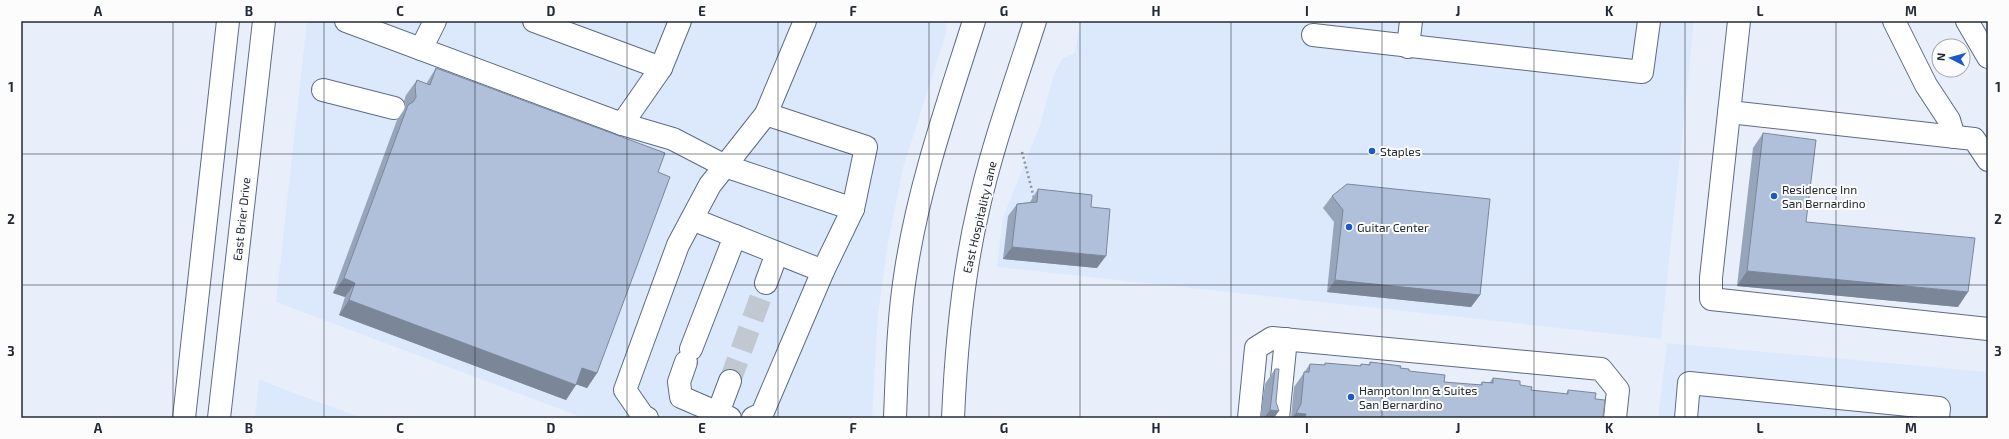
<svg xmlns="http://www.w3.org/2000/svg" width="2009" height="439" font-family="'Exo 2',sans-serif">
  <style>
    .built { fill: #dce9fd }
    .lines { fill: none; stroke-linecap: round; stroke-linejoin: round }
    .minor-tunnel { stroke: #c1c8d2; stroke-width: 22; stroke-dasharray: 22 11; stroke-linecap: butt }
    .minor-casing { stroke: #5d6b83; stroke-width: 24 }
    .major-casing { stroke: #5d6b83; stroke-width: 24 }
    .path { stroke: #8c939d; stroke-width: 2.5; stroke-dasharray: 2 3; stroke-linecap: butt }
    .minor { stroke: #fff; stroke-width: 22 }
    .major { stroke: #fff; stroke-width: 22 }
    .wall { fill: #97a5bb }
    .shaded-wall { fill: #7b8699 }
    .building { fill: #b0c0da; stroke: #7b8699 }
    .grid { fill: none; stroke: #242a34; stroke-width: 1; stroke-opacity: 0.55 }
    .poi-dot { fill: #195ac5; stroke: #fcfcfc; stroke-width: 1.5 }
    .labels { text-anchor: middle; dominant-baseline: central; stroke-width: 4; stroke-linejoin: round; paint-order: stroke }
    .poi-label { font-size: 12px; fill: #242a34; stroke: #fcfcfc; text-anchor: start }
    .street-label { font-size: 12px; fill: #242a34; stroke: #fcfcfc }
    .neatline { fill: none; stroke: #242a34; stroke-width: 1.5 }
    .grid-label { font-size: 13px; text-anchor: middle; font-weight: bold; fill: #242a34 }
  </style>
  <rect width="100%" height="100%" fill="#e8effa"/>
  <g class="built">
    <polygon points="307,21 945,21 947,30 903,168 888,243 878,315 872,418 584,418 276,302"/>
    <polygon points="1080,21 1694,21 1661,339 997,267 1003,217 1040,125 1054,74 1063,58 1075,53"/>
    <polygon points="1667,343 1988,372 1988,418 1658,418"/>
    <polygon points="259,379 291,392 363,418 255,418"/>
  </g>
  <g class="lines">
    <polyline class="minor-tunnel" points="730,381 766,283"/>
    <defs>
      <g id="minor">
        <polyline points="346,21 622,124 673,139 725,166 853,209"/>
        <polyline points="534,21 661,68"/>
        <polyline points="1739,21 1711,278 1711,299 1988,329"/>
        <polyline points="1894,21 1926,85 1949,120 1954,137"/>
        <polyline points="1967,21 1988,57"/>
        <polyline points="1313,35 1642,72 1649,21"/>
        <polyline points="1408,47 1411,21"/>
        <polyline points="421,49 435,21"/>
        <polyline points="323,90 394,108"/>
        <polyline points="1729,112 1974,139 1988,160"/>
        <polyline points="622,124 661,68 680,21"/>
        <polyline points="692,219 823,271 853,209 866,147 766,114"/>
        <polyline points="766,283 777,253"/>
        <polyline points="691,349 735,236"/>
        <polyline points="686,362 679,382 681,397 730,418"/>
        <polyline points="718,413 730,381"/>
        <polyline points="184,418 228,21"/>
        <polyline points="219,418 264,21"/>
        <polyline points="647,418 643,416 625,390 678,245 710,185 766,114 805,21"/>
        <polyline points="753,418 762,414 823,271"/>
        <polyline points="1249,418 1256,348 1272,338 1601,369 1618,390 1615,418"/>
        <polyline points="1278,418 1286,339"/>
        <polyline points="1686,418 1689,383 1939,408 1938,418"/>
      </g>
      <g id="major">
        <path d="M 895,418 C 897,369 898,319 906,270 C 919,185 948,103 974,21"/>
        <path d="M 953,418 C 956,348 962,279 978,210 C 992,146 1015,84 1035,21"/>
      </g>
    </defs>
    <use href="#minor" class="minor-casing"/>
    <use href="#major" class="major-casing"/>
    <polyline class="path" points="1022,152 1034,198"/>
    <use href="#minor" class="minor"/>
    <use href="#major" class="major"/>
  </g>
  <g class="wall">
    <polygon points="436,68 658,172 597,373 587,388 576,384 566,400 339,315 345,297 333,293 397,120 405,108 404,101 406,95 417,80 426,84"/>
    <polygon points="1763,133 1806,222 1958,307 1737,286 1753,148"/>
    <polygon points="1038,189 1091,207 1097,268 1003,259 1008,216 1017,204 1030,202"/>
    <polygon points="1332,196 1480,295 1471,307 1327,292 1334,222 1323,208"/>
    <polygon points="1370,362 1400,368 1444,382 1480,385 1482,382 1490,382 1493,378 1520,385 1531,390 1566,394 1568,390 1595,399 1603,418 1291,418 1294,387 1310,364 1324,365 1325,363 1360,366 1361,364 1368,365"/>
    <polygon points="1275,369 1274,418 1260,418 1265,384"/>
  </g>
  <g class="shaded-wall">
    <polygon points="1012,247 1106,256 1097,268 1003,259"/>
    <polygon points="1747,271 1968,292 1958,307 1737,286"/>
    <polygon points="344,278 355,283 345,297 333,293"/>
    <polygon points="1335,280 1480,295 1471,307 1327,292"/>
    <polygon points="349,300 576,385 566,400 339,315"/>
    <polygon points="582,368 597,373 587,388 572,383"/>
    <polygon points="1270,410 1279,411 1274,418 1264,418"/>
    <polygon points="1296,413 1306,414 1303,418 1292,418"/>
  </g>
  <g class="building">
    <polygon points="436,68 665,153 658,172 670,177 597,373 582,368 576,385 349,300 355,283 344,278 408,105 413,102 416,97 415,86 417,80 430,85"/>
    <polygon points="1763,133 1816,140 1806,222 1975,238 1968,292 1747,271"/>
    <polygon points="1347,184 1490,199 1480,295 1335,280 1343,210 1332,196"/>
    <polygon points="1038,189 1092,195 1091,207 1110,209 1106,256 1012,247 1017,204 1037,202"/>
    <polygon points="1370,362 1401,366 1400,368 1409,369 1409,371 1445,375 1444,382 1482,385 1482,382 1493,383 1493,378 1520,381 1520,385 1532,387 1531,390 1568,394 1568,390 1596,393 1595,399 1605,400 1603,418 1305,418 1306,414 1296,413 1301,404 1304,372 1309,372 1310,364 1325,365 1325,363 1361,366 1361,364 1370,365"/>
    <polygon points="1275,369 1279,369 1276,402 1279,411 1270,410"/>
  </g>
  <path class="grid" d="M 173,21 L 173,418M 324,21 L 324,418M 475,21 L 475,418M 627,21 L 627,418M 778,21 L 778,418M 929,21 L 929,418M 1080,21 L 1080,418M 1231,21 L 1231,418M 1382,21 L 1382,418M 1534,21 L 1534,418M 1685,21 L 1685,418M 1836,21 L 1836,418M 21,154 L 1988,154M 21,285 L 1988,285"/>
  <g class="poi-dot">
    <circle cx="1372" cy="151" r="4"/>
    <circle cx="1774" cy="196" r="4"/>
    <circle cx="1349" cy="227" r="4"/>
    <circle cx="1351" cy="397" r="4"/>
  </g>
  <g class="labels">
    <g class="poi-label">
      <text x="1380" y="151">Staples</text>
      <text x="1782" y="189">Residence Inn<tspan x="1782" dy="14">San Bernardino</tspan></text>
      <text x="1357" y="227">Guitar Center</text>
      <text x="1359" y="390">Hampton Inn &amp; Suites<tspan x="1359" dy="14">San Bernardino</tspan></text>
    </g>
    <g class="street-label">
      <text transform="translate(979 217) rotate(-77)">East Hospitality Lane</text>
      <text transform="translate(241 219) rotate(-84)">East Brier Drive</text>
    </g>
  </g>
  <rect width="2009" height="439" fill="none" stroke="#fcfcfc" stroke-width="44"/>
  <g transform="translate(1951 58) rotate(276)"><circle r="19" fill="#fcfcfc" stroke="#a6a8ac"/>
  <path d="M0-3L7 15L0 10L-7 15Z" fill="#195ac5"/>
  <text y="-6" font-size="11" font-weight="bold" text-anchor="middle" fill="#242a34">N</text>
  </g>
  <rect x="22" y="22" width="1965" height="395" class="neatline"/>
  <g class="grid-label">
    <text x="98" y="16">A</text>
    <text x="249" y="16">B</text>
    <text x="400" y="16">C</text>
    <text x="551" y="16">D</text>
    <text x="702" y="16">E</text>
    <text x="853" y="16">F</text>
    <text x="1004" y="16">G</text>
    <text x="1156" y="16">H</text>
    <text x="1307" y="16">I</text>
    <text x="1458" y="16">J</text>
    <text x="1609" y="16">K</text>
    <text x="1760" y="16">L</text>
    <text x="1911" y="16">M</text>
    <text x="11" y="92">1</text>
    <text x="1998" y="92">1</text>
    <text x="11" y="224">2</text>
    <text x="1998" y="224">2</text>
    <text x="11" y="356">3</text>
    <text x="1998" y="356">3</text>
    <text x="98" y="433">A</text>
    <text x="249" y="433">B</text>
    <text x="400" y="433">C</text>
    <text x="551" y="433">D</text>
    <text x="702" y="433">E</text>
    <text x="853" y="433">F</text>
    <text x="1004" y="433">G</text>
    <text x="1156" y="433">H</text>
    <text x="1307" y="433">I</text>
    <text x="1458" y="433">J</text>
    <text x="1609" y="433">K</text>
    <text x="1760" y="433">L</text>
    <text x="1911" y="433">M</text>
  </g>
</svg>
